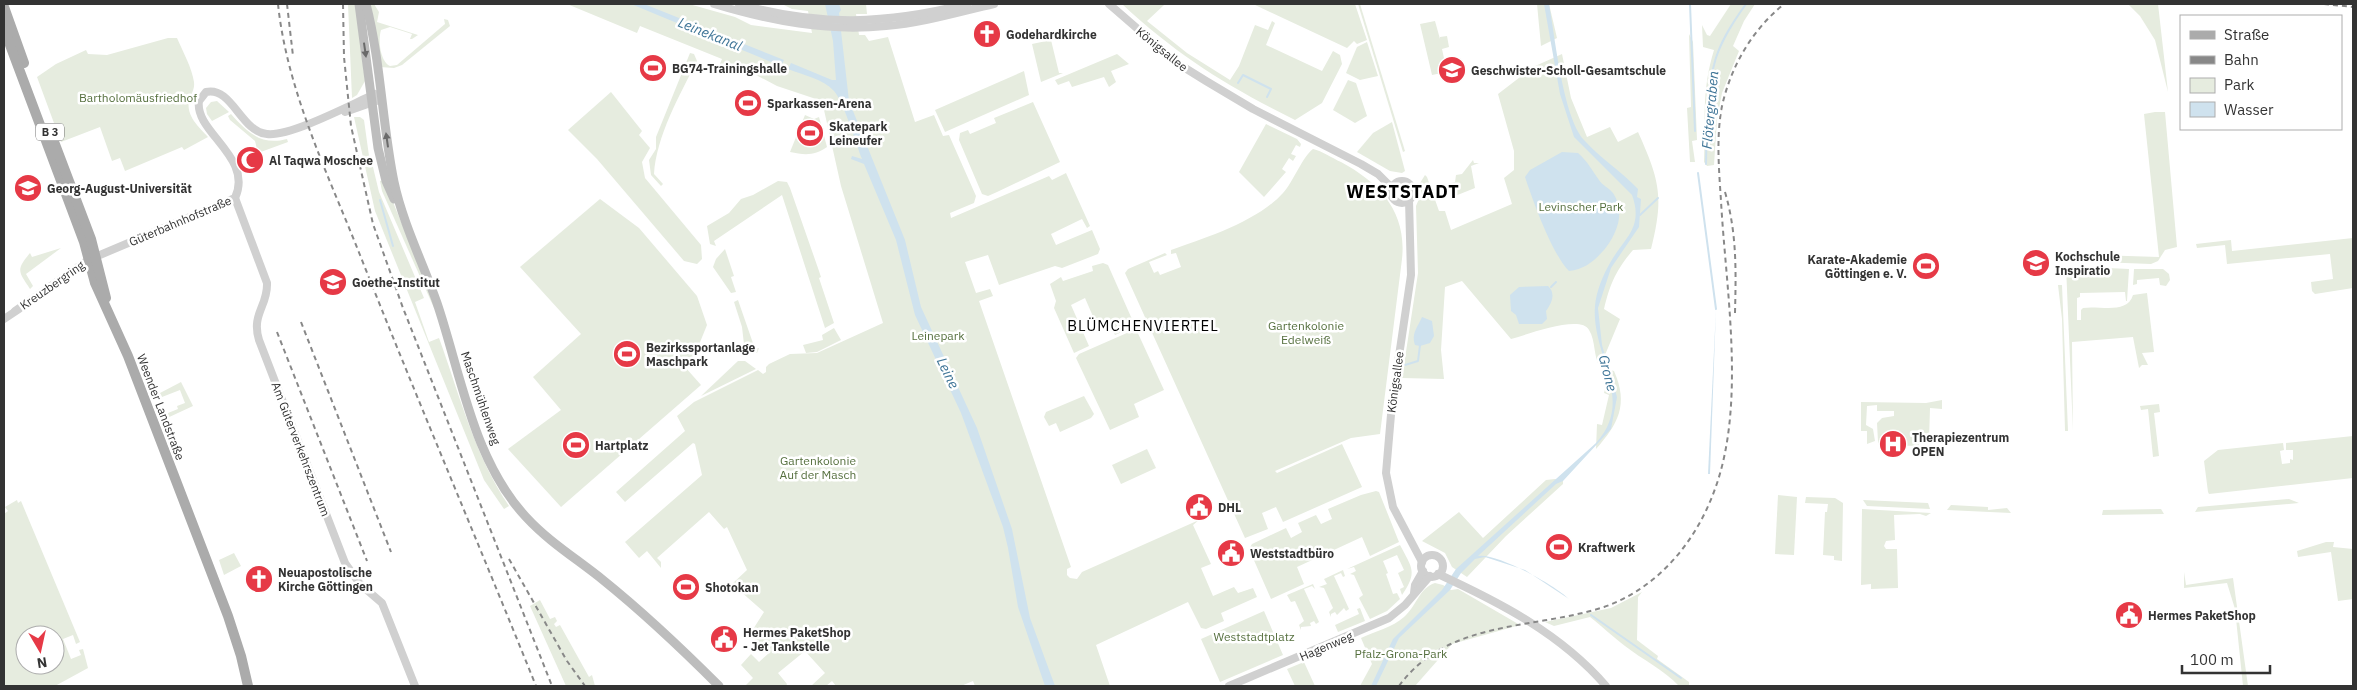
<svg xmlns="http://www.w3.org/2000/svg" width="2357" height="690" font-family="'IBM Plex Sans',sans-serif">
  <style>
    .green { fill: #e6ecdf; fill-rule: evenodd }
    .water { fill: #cfe2ee }
    .lines { fill: none; stroke-linecap: round; stroke-linejoin: round }
    .stream { stroke: #cfe2ee; stroke-width: 2 }
    .tertiary { stroke: #d0d0d0; stroke-width: 8 }
    .secondary { stroke: #bdbdbd; stroke-width: 9 }
    .primary { stroke: #ababab; stroke-width: 10 }
    .rail { stroke: #888; stroke-width: 2; stroke-dasharray: 5 4; stroke-linecap: butt }
    .oneway { fill: #6a6a6a }
    .labels { text-anchor: middle; dominant-baseline: central; stroke-width: 5; stroke-linejoin: round; paint-order: stroke }
    .shield { fill: #fff; stroke: #707070; stroke-width: 1 }
    .shield-label { font-size: 11px; font-weight: bold; fill: #333 }
    .poi-label { font-size: 12px; font-weight: bold; fill: #333; stroke: #fff; text-anchor: start }
    .street-label { font-size: 12px; fill: #333; stroke: #fff }
    .park-label { font-size: 12px; fill: #56703f; stroke: #fff }
    .water-label { font-size: 14px; font-style: italic; fill: #3f7597; stroke: #fff }
    .quarter-label { font-size: 15px; letter-spacing: 1px; fill: #000; stroke: #fff }
    .district-label { font-size: 18px; font-weight: bold; letter-spacing: 1px; fill: #000; stroke: #fff }
  </style>
  <rect width="100%" height="100%" fill="#fff"/>
  <g class="green">
    <polygon points="348,4 356,4 365,81 357,95 352,98"/>
    <path d="M 368,4 L 374,4 L 379,12 L 377,22 L 418,35 L 412,39 L 410,39 L 412,34 L 390,27 L 381,30 C 378,40 380,61 390,66 L 397,65 L 445,24 L 444,19 L 448,20 L 450,26 L 402,65 L 394,68 L 380,67 Z"/>
    <polygon points="567,4 689,4 735,17 751,25 812,33 808,11 792,9 782,4 866,4 867,14 856,14 859,35 865,35 869,41 888,37 915,122 934,115 943,136 949,135 976,196 974,203 950,213 951,218 1049,176 1052,180 1066,173 1090,226 1087,228 1082,219 1051,234 1056,245 1092,230 1100,249 1098,254 1062,268 1055,266 999,285 988,255 965,262 976,293 990,289 993,296 979,301 1071,567 1067,569 1067,575 1070,578 1077,579 1082,572 1199,520 1193,525 1211,564 1201,568 1213,596 1234,587 1238,593 1253,588 1257,597 1221,613 1224,621 1206,629 1201,628 1188,602 1096,645 1110,686 975,686 973,681 961,686 836,686 832,681 826,686 811,686 825,673 805,651 778,673 787,684 786,686 745,686 753,678 741,665 751,654 759,662 769,653 750,634 764,612 732,584 747,570 727,527 724,529 709,512 657,558 661,562 661,568 647,551 639,558 625,542 702,475 695,444 693,443 625,502 616,492 685,431 677,416 694,402 758,370 763,374 766,372 766,367 769,364 790,354 817,353 883,323 841,186 822,101 777,86 739,66 736,71 720,64 722,59 640,26 637,33"/>
    <path d="M 1122,4 L 1162,4 L 1164,5 L 1147,21 L 1187,53 L 1230,80 L 1239,66 L 1255,25 L 1268,30 L 1272,21 L 1275,23 L 1266,45 L 1322,71 L 1333,51 L 1340,55 L 1342,64 L 1322,103 L 1295,120 C 1227,86 1178,56 1122,4 Z"/>
    <polygon points="1253,4 1355,4 1367,40 1357,44 1354,41 1347,48"/>
    <polygon points="1358,4 1360,4 1405,151 1403,152"/>
    <polygon points="1537,4 1549,4 1557,38 1541,46"/>
    <path d="M 1731,4 L 1755,4 L 1744,21 L 1733,46 L 1739,51 L 1722,93 L 1717,119 L 1714,165 L 1707,166 L 1704,162 C 1706,120 1701,92 1714,50 L 1703,47 L 1702,25 L 1707,35 L 1710,36 Z"/>
    <polygon points="2128,4 2158,4 2168,92 2155,40 2140,16"/>
    <polygon points="1435,21 1440,39 1440,37 1447,36 1449,47 1442,49 1447,72 1432,75 1420,24"/>
    <polygon points="1689,34 1693,42 1697,140 1692,141 1695,162 1690,162 1687,108 1691,107"/>
    <path d="M 168,38 L 177,38 C 183,52 192,68 194,82 C 195,89 191,94 189,101 C 186,116 199,127 208,137 L 184,150 L 182,147 L 125,171 L 120,158 L 112,161 L 100,127 L 61,142 L 37,77 L 56,64 L 86,50 L 88,54 L 107,55 Z"/>
    <polygon points="1051,40 1059,73 1063,73 1041,82 1032,44"/>
    <polygon points="1367,42 1378,76 1360,80 1346,73 1357,47"/>
    <path d="M 690,53 L 694,54 L 697,61 C 680,94 656,137 654,174 L 663,184 L 661,186 L 651,175 L 649,160 L 656,149 L 656,137 Z"/>
    <polygon points="1117,54 1129,64 1111,71 1116,82 1109,87 1104,77 1072,87 1069,81 1058,85 1055,80"/>
    <path d="M 1562,54 L 1571,98 L 1587,137 L 1610,127 L 1618,142 L 1638,132 C 1660,181 1664,197 1651,249 L 1633,250 C 1616,270 1610,284 1604,309 L 1620,319 L 1600,367 C 1593,356 1596,341 1589,330 C 1581,314 1526,335 1511,339 L 1462,281 L 1445,287 L 1441,350 L 1444,379 L 1402,378 L 1418,273 L 1416,206 L 1421,194 L 1420,183 L 1425,175 L 1427,177 L 1439,211 L 1445,211 L 1451,230 L 1512,204 L 1504,178 L 1514,170 L 1514,151 L 1498,94 L 1533,67 Z"/>
    <polygon points="1024,71 1029,95 945,132 935,110"/>
    <polygon points="1348,80 1356,83 1367,116 1355,123 1333,110"/>
    <polygon points="611,92 642,131 639,135 650,148 642,162 645,178 701,245 702,259 697,264 684,261 597,159 568,130"/>
    <polygon points="217,101 229,112 212,121 207,114 206,108 211,102"/>
    <polygon points="1033,102 1060,162 997,192 988,196 982,194 959,140 960,133 968,130 970,134 996,123 994,118"/>
    <polygon points="2155,112 2165,112 2177,247 2165,250 2158,261 2151,264 2073,261 2065,254 2159,257 2144,114"/>
    <path d="M 231,114 C 247,132 261,146 287,139 L 288,142 L 258,153 L 255,141 L 230,120 L 228,116 Z"/>
    <path d="M 805,115 L 814,119 L 819,117 L 827,147 C 815,156 804,155 790,152 Z"/>
    <path d="M 354,117 L 360,117 L 364,120 L 370,163 L 372,163 L 379,192 L 424,298 L 415,302 L 429,342 L 439,338 C 460,396 474,454 509,506 L 504,509 L 484,480 L 375,211 Z"/>
    <polygon points="1392,122 1405,171 1402,173 1390,171 1357,152 1373,133"/>
    <polygon points="1266,124 1297,139 1301,144 1300,147 1296,145 1291,154 1296,156 1293,161 1289,158 1282,169 1286,172 1264,197 1239,172"/>
    <path d="M 1313,149 C 1322,151 1332,158 1341,162 C 1380,183 1407,212 1402,259 L 1380,434 L 1351,438 L 1275,471 L 1277,473 L 1342,444 L 1362,487 L 1283,522 L 1276,507 L 1262,513 L 1268,529 L 1245,538 L 1125,273 L 1128,269 L 1165,253 L 1167,255 L 1149,262 L 1154,273 L 1158,271 L 1160,275 L 1181,267 L 1176,253 L 1171,254 L 1171,250 C 1206,238 1258,221 1283,193 C 1293,182 1303,156 1313,149 Z"/>
    <polygon points="1473,160 1474,163 1479,163 1471,166 1475,188 1455,196 1451,183 1455,182 1456,175 1462,174"/>
    <polygon points="384,180 435,305 434,308 382,191 380,181"/>
    <polygon points="778,181 787,182 790,188 819,271 821,277 819,278 834,323 825,328 782,195 714,241 716,246 710,244 707,226 729,213 741,199 753,195"/>
    <polygon points="600,199 639,228 697,296 707,325 694,357 685,367 701,385 561,507 508,449 561,410 533,377 581,334 520,267"/>
    <polygon points="2353,238 2353,288 2315,294 2312,291 2311,282 2333,279 2330,254 2227,264 2225,245 2197,248 2196,244 2231,240 2232,251"/>
    <path d="M 61,248 L 26,274 L 33,286 L 30,289 C 18,271 16,270 30,253 L 32,257 Z"/>
    <polygon points="725,249 734,276 731,277 736,292 731,293 713,267 716,259"/>
    <polygon points="1103,263 1108,265 1135,326 1115,335 1109,323 1098,328 1085,298 1071,305 1089,346 1074,353 1054,308 1056,301 1050,284 1061,277 1063,281 1093,271 1092,266"/>
    <path d="M 2066,266 L 2129,269 L 2127,301 L 2126,301 L 2125,292 L 2080,293 L 2080,297 L 2077,298 L 2077,320 L 2081,320 L 2081,310 L 2083,308 C 2099,305 2127,315 2133,295 L 2147,293 L 2154,352 L 2142,353 L 2148,365 L 2142,365 L 2139,368 L 2133,337 L 2072,342 L 2073,431 Z"/>
    <polygon points="2134,269 2163,269 2169,274 2170,280 2166,286 2160,285 2159,278 2137,280 2137,284 2133,285"/>
    <polygon points="2058,285 2062,285 2068,431 2065,431 2062,319"/>
    <polygon points="738,300 755,349 759,348 757,353 745,353 742,327 734,302"/>
    <polygon points="834,328 841,340 817,352 806,353 803,345 823,340 822,335"/>
    <polygon points="1136,329 1164,390 1134,404 1139,417 1110,430 1076,358 1079,354"/>
    <polygon points="738,361 745,361 756,369 701,396"/>
    <path d="M 1610,370 L 1614,371 C 1629,405 1618,424 1596,449 L 1597,424 L 1602,425 L 1609,395 L 1604,393 Z"/>
    <polygon points="181,382 193,406 165,419 168,413 178,409 177,406 185,403 180,390 162,397 160,393"/>
    <polygon points="1084,396 1094,414 1091,418 1060,432 1056,423 1049,426 1044,417 1046,412"/>
    <polygon points="1942,400 1942,409 1930,408 1929,440 1931,440 1919,443 1919,446 1880,445 1878,442 1877,423 1882,418 1894,416 1894,411 1877,411 1877,405 1867,406 1866,425 1873,429 1875,441 1867,444 1867,431 1861,431 1861,402 1926,403"/>
    <polygon points="2159,404 2160,412 2154,413 2159,456 2153,457 2148,409 2141,410 2140,406"/>
    <polygon points="2353,436 2353,478 2209,494 2208,492 2204,461 2218,450 2283,443 2284,450 2280,451 2282,464 2290,463 2290,459 2293,460 2293,450 2286,450 2286,443"/>
    <polygon points="1147,449 1156,468 1121,484 1112,465"/>
    <polygon points="1555,479 1563,481 1563,484 1506,536 1467,577 1452,567 1445,553 1422,541 1459,512 1483,538 1546,480"/>
    <polygon points="1376,491 1379,492 1399,542 1370,556 1362,537 1297,567 1304,584 1271,599 1249,549 1252,544 1286,528 1291,538 1302,532 1298,523 1316,515 1321,524 1332,519 1328,509 1361,495"/>
    <polygon points="1778,495 1797,497 1794,555 1775,554"/>
    <polygon points="1806,497 1835,498 1843,503 1842,561 1834,560 1834,556 1823,555 1825,512 1827,512 1828,504 1805,503"/>
    <polygon points="2289,499 2299,503 2195,512 2198,507"/>
    <path d="M 17,500 L 18,503 L 21,501 L 80,642 L 76,644 L 73,635 L 63,639 L 71,659 L 81,655 L 79,650 L 83,649 L 88,668 L 55,686 L 4,686 L 4,514 L 8,511 L 5,507 ZM 25,635 L 55,635 L 55,665 L 25,665 Z"/>
    <polygon points="1863,500 1928,503 1930,509 1867,506"/>
    <polygon points="1951,505 1988,507 1988,510 2007,508 2011,513 1947,510"/>
    <polygon points="1862,509 1931,513 1926,516 1920,514 1894,515 1895,540 1886,541 1884,546 1886,549 1897,549 1898,588 1871,589 1871,584 1861,585"/>
    <polygon points="2161,509 2164,514 2102,515 2103,510"/>
    <polygon points="2326,542 2334,542 2333,547 2353,549 2353,599 2338,601 2331,552 2298,557 2297,551"/>
    <path d="M 1400,545 C 1412,568 1418,572 1402,595 L 1400,589 L 1404,587 L 1398,573 L 1404,570 L 1397,555 L 1383,561 L 1388,573 L 1386,574 L 1393,594 L 1397,593 L 1400,599 L 1387,611 L 1370,619 L 1359,598 L 1363,595 L 1354,575 L 1350,574 L 1356,571 L 1354,567 L 1347,569 Z"/>
    <polygon points="234,553 241,566 224,575 219,560"/>
    <polygon points="1343,570 1345,576 1343,577 1341,573 1334,576 1349,609 1346,611 1344,608 1337,615 1335,612 1331,614 1331,617 1329,612 1333,608 1324,588 1319,587 1327,584 1324,579"/>
    <polygon points="2184,572 2186,585 2233,578 2248,686 2243,686 2235,609 2227,583 2184,588"/>
    <path d="M 1435,583 L 1443,585 L 1451,590 L 1458,589 L 1520,625 L 1452,644 L 1415,686 L 1360,686 L 1372,664 L 1361,638 C 1374,632 1393,627 1404,617 C 1416,607 1419,588 1435,583 Z"/>
    <polygon points="1313,584 1315,589 1312,586 1304,589 1319,622 1316,624 1314,621 1310,623 1311,626 1301,627 1301,630 1299,625 1304,621 1295,601 1291,602 1287,595"/>
    <path d="M 1642,592 L 1638,597 L 1637,640 L 1658,656 L 1657,659 L 1689,682 L 1689,686 L 1679,686 C 1664,670 1643,660 1625,646 C 1613,637 1603,627 1590,617 L 1554,626 L 1545,622 L 1611,608 Z"/>
    <polygon points="540,600 550,619 555,617 557,621 554,624 556,627 560,625 589,677 592,675 595,686 566,686 530,606"/>
    <polygon points="1360,608 1365,621 1338,632 1335,625 1359,614 1357,609"/>
    <polygon points="1264,611 1283,655 1220,682 1201,639"/>
    <polygon points="1304,662 1315,686 1295,686 1287,669"/>
  </g>
  <g class="water">
    <polygon points="631,4 644,4 784,60 781,66"/>
    <path d="M 825,4 L 839,4 L 841,10 L 839,13 L 849,101 L 905,240 L 921,307 L 977,428 L 1012,529 L 1030,618 L 1055,686 L 1045,686 L 1018,607 L 1008,548 L 1003,527 L 961,413 L 915,315 L 896,240 L 864,164 L 851,159 L 852,156 L 862,159 C 856,144 844,102 834,91 C 823,79 803,75 788,69 L 791,63 L 832,80 L 836,80 L 833,41 Z"/>
    <path d="M 1544,4 L 1549,4 C 1555,37 1563,117 1584,140 C 1600,158 1621,171 1638,189 L 1637,197 L 1641,199 L 1639,227 L 1611,268 L 1598,308 L 1602,345 L 1617,397 L 1611,429 L 1563,481 L 1556,484 L 1478,556 C 1495,552 1555,585 1569,599 L 1525,570 L 1485,557 L 1475,559 L 1461,573 L 1450,590 L 1399,638 L 1376,686 L 1371,686 L 1393,639 L 1442,590 L 1456,569 L 1596,443 C 1636,400 1591,355 1595,306 C 1596,292 1603,275 1610,263 C 1624,238 1644,228 1632,195 L 1574,137 L 1560,94 Z"/>
    <path d="M 1562,152 L 1578,153 C 1589,163 1591,169 1599,180 C 1602,185 1609,188 1613,193 C 1626,212 1617,234 1604,250 C 1593,262 1585,269 1569,271 C 1552,254 1533,201 1525,177 L 1530,170 Z"/>
    <path d="M 1548,286 C 1556,293 1552,303 1546,311 L 1547,319 L 1542,324 L 1519,324 L 1516,315 L 1511,311 L 1510,295 L 1519,287 Z"/>
    <polygon points="1716,309 1710,474 1708,474"/>
    <path d="M 1422,317 L 1432,321 L 1434,336 L 1430,343 L 1420,346 L 1415,345 C 1411,333 1418,327 1422,317 Z"/>
  </g>
  <g class="lines">
    <g class="stream">
      <polyline points="1690,4 1695,131"/>
      <polyline points="1238,83 1243,75 1271,89 1267,97"/>
      <path d="M 1706,164 C 1707,131 1705,97 1714,65 C 1719,43 1733,22 1746,4"/>
      <polyline points="1698,173 1716,309"/>
      <polyline points="380,200 393,246"/>
      <polyline points="1640,215 1658,198"/>
      <polyline points="1551,287 1556,282"/>
      <polyline points="1405,365 1418,361 1420,345"/>
      <polyline points="1591,615 1681,678"/>
    </g>
    <g class="tertiary">
      <path d="M 714,4 C 770,21 827,32 886,26 C 923,23 959,12 994,4"/>
      <path d="M 739,4 C 819,27 888,24 967,4"/>
      <polyline points="1109,4 1177,63 1206,81 1253,109 1361,164 1378,174 1392,188"/>
      <polyline points="345,112 382,99"/>
      <circle cx="1402" cy="192" r="11"/>
      <path d="M 235,198 L 267,283 C 268,306 251,314 259,340 L 345,563 L 360,584 L 382,603 L 415,686"/>
      <polyline points="1409,200 1411,275 1392,403 1386,473 1393,507 1422,562"/>
      <path d="M 15,311 L 88,260 L 235,198 C 254,157 194,132 199,101 L 206,92 C 232,86 241,132 267,134 C 290,137 352,104 375,94"/>
      <polyline points="4,319 19,309"/>
      <circle cx="1432" cy="566" r="11"/>
      <path d="M 1438,574 C 1501,603 1561,634 1606,686"/>
      <polyline points="1414,593 1415,585 1423,571"/>
      <polyline points="1229,686 1389,618 1405,605 1430,576"/>
    </g>
    <g class="secondary">
      <polyline points="359,4 378,148 386,181 394,199"/>
      <path d="M 366,4 C 381,62 382,123 394,182 C 403,224 423,263 437,303 C 461,374 473,460 526,517 C 549,542 577,559 603,580 C 644,613 682,649 719,686"/>
    </g>
    <g class="primary">
      <polyline points="4,7 24,63"/>
      <polyline points="4,29 84,242 95,283 128,356 228,616 241,656 248,686"/>
      <polyline points="53,139 91,239 106,298"/>
    </g>
    <g class="rail">
      <path d="M 278,4 C 287,91 328,174 360,255 C 417,399 478,542 536,686"/>
      <polyline points="287,4 293,56"/>
      <polyline points="343,4 344,57 351,126 373,224 403,308 552,686"/>
      <polyline points="2324,4 2353,7"/>
      <path d="M 1725,192 C 1737,233 1736,271 1735,313"/>
      <polyline points="301,322 391,552"/>
      <polyline points="277,332 367,561"/>
      <polyline points="509,559 567,661 585,686"/>
      <path d="M 1399,686 C 1448,619 1533,630 1604,607 C 1658,588 1696,542 1715,489 C 1746,404 1726,291 1721,201 C 1719,170 1716,137 1722,106 C 1731,66 1752,30 1784,4"/>
    </g>
  </g>
  <defs><path id="oneway-solid" d="M-6-.8H1V-3.2L6.5 0L1 3.2V.8H-6Z" transform="scale(1.25)"/></defs>
  <g class="oneway">
    <use href="#oneway-solid" transform="translate(365 50) rotate(82)"/>
    <use href="#oneway-solid" transform="translate(387 140) rotate(-98)"/>
  </g>
  <defs>
    <symbol id="church-disc" viewBox="-11 -11 22 22"><circle r="9.5" fill="#e63946" stroke="#fff"/><path d="M-1.2-6h2.4v3.5h3.3v2.4h-3.3V6h-2.4V-.1h-3.3v-2.4h3.3Z" fill="#fff"/></symbol>
    <symbol id="stadium-disc" viewBox="-11 -11 22 22"><circle r="9.5" fill="#e63946" stroke="#fff"/><path d="M0-5a6.5 5 0 1 0 0 10a6.5 5 0 1 0 0-10ZM-3.5-1.8h7v3.6h-7Z" fill="#fff"/></symbol>
    <symbol id="school-disc" viewBox="-11 -11 22 22"><circle r="9.5" fill="#e63946" stroke="#fff"/><path d="M0-5L7-2L0 1L-7-2ZM-4 1L0 2.5L4 1V4Q0 6-4 4Z" fill="#fff"/></symbol>
    <symbol id="mosque-disc" viewBox="-11 -11 22 22"><circle r="9.5" fill="#e63946" stroke="#fff"/><path d="M3.5-4.9A6 6 0 1 0 3.5 4.9A5 5 0 1 1 3.5-4.9Z" fill="#fff"/></symbol>
    <symbol id="university-disc" viewBox="-11 -11 22 22"><circle r="9.5" fill="#e63946" stroke="#fff"/><path d="M0-5L7-2L0 1L-7-2ZM-4 1L0 2.5L4 1V4Q0 6-4 4Z" fill="#fff"/></symbol>
    <symbol id="hospital-disc" viewBox="-11 -11 22 22"><circle r="9.5" fill="#e63946" stroke="#fff"/><path d="M-5-5h3v3.5h4V-5h3V5h-3V1.5h-4V5h-3Z" fill="#fff"/></symbol>
    <symbol id="civic-disc" viewBox="-11 -11 22 22"><circle r="9.5" fill="#e63946" stroke="#fff"/><path d="M-.6-6.5H3V-4.5H.6V-3L4-1V1h2V6H-6V1h2V-1L-.6-3ZM-1.2 2.5V6h2.4V2.5Z" fill="#fff"/></symbol>
  </defs>
  <g fill-rule="evenodd">
    <use href="#church-disc" x="971" y="18" width="32" height="32"/>
    <use href="#stadium-disc" x="637" y="52" width="32" height="32"/>
    <use href="#school-disc" x="1436" y="54" width="32" height="32"/>
    <use href="#stadium-disc" x="732" y="87" width="32" height="32"/>
    <use href="#stadium-disc" x="794" y="117" width="32" height="32"/>
    <use href="#mosque-disc" x="234" y="144" width="32" height="32"/>
    <use href="#university-disc" x="12" y="172" width="32" height="32"/>
    <use href="#university-disc" x="2020" y="247" width="32" height="32"/>
    <use href="#stadium-disc" x="1910" y="250" width="32" height="32"/>
    <use href="#university-disc" x="317" y="266" width="32" height="32"/>
    <use href="#stadium-disc" x="611" y="338" width="32" height="32"/>
    <use href="#hospital-disc" x="1877" y="428" width="32" height="32"/>
    <use href="#stadium-disc" x="560" y="429" width="32" height="32"/>
    <use href="#civic-disc" x="1183" y="491" width="32" height="32"/>
    <use href="#stadium-disc" x="1543" y="531" width="32" height="32"/>
    <use href="#civic-disc" x="1215" y="537" width="32" height="32"/>
    <use href="#church-disc" x="243" y="563" width="32" height="32"/>
    <use href="#stadium-disc" x="670" y="571" width="32" height="32"/>
    <use href="#civic-disc" x="2113" y="599" width="32" height="32"/>
    <use href="#civic-disc" x="708" y="623" width="32" height="32"/>
  </g>
  <g class="labels">
    <rect class="shield" x="36" y="123.5" width="28" height="17" rx="4"/>
    <g class="shield-label">
      <text x="50" y="132">B 3</text>
    </g>
    <g class="poi-label">
      <text x="1006" y="34">Godehardkirche</text>
      <text x="672" y="68">BG74-Trainingshalle</text>
      <text x="1471" y="70">Geschwister-Scholl-Gesamtschule</text>
      <text x="767" y="103">Sparkassen-Arena</text>
      <text x="829" y="126">Skatepark<tspan x="829" dy="14">Leineufer</tspan></text>
      <text x="269" y="160">Al Taqwa Moschee</text>
      <text x="47" y="188">Georg-August-Universität</text>
      <text x="2055" y="256">Kochschule<tspan x="2055" dy="14">Inspiratio</tspan></text>
      <text x="1907" y="259" text-anchor="end">Karate-Akademie<tspan x="1907" dy="14">Göttingen e. V.</tspan></text>
      <text x="352" y="282">Goethe-Institut</text>
      <text x="646" y="347">Bezirkssportanlage<tspan x="646" dy="14">Maschpark</tspan></text>
      <text x="1912" y="437">Therapiezentrum<tspan x="1912" dy="14">OPEN</tspan></text>
      <text x="595" y="445">Hartplatz</text>
      <text x="1218" y="507">DHL</text>
      <text x="1578" y="547">Kraftwerk</text>
      <text x="1250" y="553">Weststadtbüro</text>
      <text x="278" y="572">Neuapostolische<tspan x="278" dy="14">Kirche Göttingen</tspan></text>
      <text x="705" y="587">Shotokan</text>
      <text x="2148" y="615">Hermes PaketShop</text>
      <text x="743" y="632">Hermes PaketShop<tspan x="743" dy="14">- Jet Tankstelle</tspan></text>
    </g>
    <g class="street-label">
      <text transform="translate(1162 49) rotate(39)">Königsallee</text>
      <text transform="translate(180 221) rotate(-23)">Güterbahnhofstraße</text>
      <text transform="translate(52 285) rotate(-35)">Kreuzbergring</text>
      <text transform="translate(1395 382) rotate(-82)">Königsallee</text>
      <text transform="translate(481 398) rotate(71)">Maschmühlenweg</text>
      <text transform="translate(161 407) rotate(69)">Weender Landstraße</text>
      <text transform="translate(301 449) rotate(69)">Am Güterverkehrszentrum</text>
      <text transform="translate(1326 646) rotate(-23)">Hagenweg</text>
    </g>
    <g class="park-label">
      <text x="138" y="97">Bartholomäusfriedhof</text>
      <text x="1581" y="206">Levinscher Park</text>
      <text x="1306" y="325">Gartenkolonie<tspan x="1306" dy="14">Edelweiß</tspan></text>
      <text x="938" y="335">Leinepark</text>
      <text x="818" y="460">Gartenkolonie<tspan x="818" dy="14">Auf der Masch</tspan></text>
      <text x="1254" y="636">Weststadtplatz</text>
      <text x="1401" y="653">Pfalz-Grona-Park</text>
    </g>
    <g class="water-label">
      <text transform="translate(710 34) rotate(22)">Leinekanal</text>
      <text transform="translate(1710 110) rotate(-85)">Flötergraben</text>
      <text transform="translate(948 373) rotate(64)">Leine</text>
      <text transform="translate(1608 373) rotate(75)">Grone</text>
    </g>
    <g class="quarter-label">
      <text x="1143" y="325">BLÜMCHENVIERTEL</text>
    </g>
    <g class="district-label">
      <text x="1403" y="191">WESTSTADT</text>
    </g>
  </g>
  <rect width="2357" height="690" fill="none" stroke="#333333" stroke-width="10"/>
  <rect x="2180" y="15" width="162" height="115" fill="#ffffff" stroke="#adadad"/>
  <rect x="2190" y="31" width="25" height="8" fill="#ababab" stroke="#adadad"/>
  <text x="2224" y="40" font-size="15" fill="#333333">Straße</text>
  <rect x="2190" y="56" width="25" height="8" fill="#888888" stroke="#adadad"/>
  <text x="2224" y="65" font-size="15" fill="#333333">Bahn</text>
  <rect x="2190" y="78" width="25" height="15" fill="#e6ecdf" stroke="#adadad"/>
  <text x="2224" y="90" font-size="15" fill="#333333">Park</text>
  <rect x="2190" y="102" width="25" height="15" fill="#cfe2ee" stroke="#adadad"/>
  <text x="2224" y="115" font-size="15" fill="#333333">Wasser</text>
  <g transform="translate(40 650) rotate(171)"><circle r="24" fill="#ffffff" stroke="#adadad"/>
  <path d="M0-4L9 19L0 12L-9 19Z" fill="#e63946"/>
  <text y="-8" font-size="14" font-weight="bold" text-anchor="middle" fill="#333333">N</text>
  </g>
  <path d="M2182 665v8h88v-8" fill="none" stroke="#333333" stroke-width="2.5"/>
  <text x="2190" y="665" font-size="15" fill="#333333" stroke="#ffffff" stroke-width="4" paint-order="stroke">100 m</text>
</svg>
